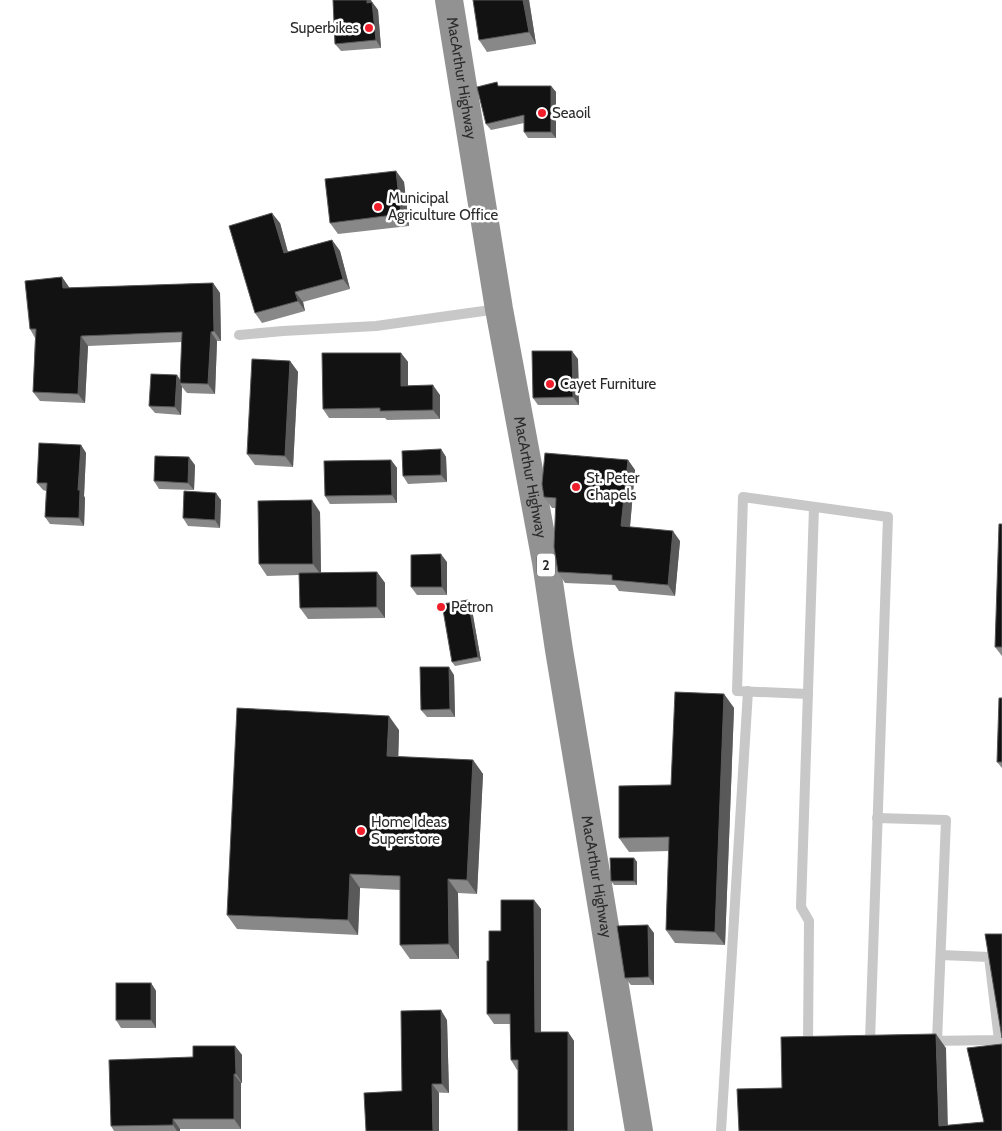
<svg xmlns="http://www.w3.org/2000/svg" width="1002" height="1131" font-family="Cabin,sans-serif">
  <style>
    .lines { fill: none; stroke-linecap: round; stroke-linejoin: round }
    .lane { stroke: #c8c8c8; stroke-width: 10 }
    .highway { stroke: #929292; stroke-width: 28 }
    .wall { fill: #888 }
    .shaded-wall { fill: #595959 }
    .building { fill: #121212; stroke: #595959 }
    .poi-dot { fill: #f11f2b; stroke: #fff; stroke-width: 2 }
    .labels { text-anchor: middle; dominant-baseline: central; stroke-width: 5; stroke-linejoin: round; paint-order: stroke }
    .shield { fill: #fff; stroke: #6b6b6b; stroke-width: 1 }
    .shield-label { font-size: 14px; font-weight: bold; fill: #2b2b2b }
    .poi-label { font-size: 15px; fill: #2b2b2b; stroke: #fff; text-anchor: start }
    .street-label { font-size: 15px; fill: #2b2b2b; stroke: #fff }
  </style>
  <rect width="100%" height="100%" fill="#fff"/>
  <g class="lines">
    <g class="lane">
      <polyline points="239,335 283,331 376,326 498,309"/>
      <polyline points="808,694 737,691 743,497 888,517 870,1041"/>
      <polyline points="877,818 946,820 937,1041"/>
      <polyline points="928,1041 999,1040 989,957 941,955"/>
      <polyline points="814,1042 808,1043 809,921 801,907 814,507"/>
      <polyline points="721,1131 748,691"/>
    </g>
    <path class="highway" id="s1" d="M 449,0 L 499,309 L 546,562 L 559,650 L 639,1131"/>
  </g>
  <g class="wall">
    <polygon points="333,0 371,0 372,2 378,10 381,48 341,51 335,44"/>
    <polygon points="529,0 536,44 487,52 479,40"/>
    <polygon points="500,86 551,86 556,92 556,138 528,138 524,132 524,123 491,130 486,124"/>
    <polygon points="396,171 404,182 409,226 338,234 330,223"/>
    <polygon points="280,223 288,252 332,240 340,251 350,289 303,302 305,311 262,323 255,313"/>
    <polygon points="62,277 69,288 213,283 220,293 221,341 217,341 215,394 187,393 182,387 181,415 155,413 149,406 177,375 180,380 182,342 88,346 85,403 40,401 33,392 35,338 30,329"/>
    <polygon points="401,353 408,362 408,386 440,395 440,419 387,420 385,418 329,418 323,409"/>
    <polygon points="578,359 579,405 538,405 533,398"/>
    <polygon points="290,361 298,372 293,467 255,465 247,454"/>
    <polygon points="81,445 86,453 84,496 85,498 84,526 50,524 45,517 46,491 43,490 37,483"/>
    <polygon points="441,449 446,457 447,482 408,484 403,476"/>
    <polygon points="391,460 397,468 397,503 330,504 325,496"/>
    <polygon points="628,460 635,470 630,527 680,541 675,596 619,591 615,585 565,583 558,572 556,508 552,508 544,497"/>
    <polygon points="195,465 194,490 159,489 154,481"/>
    <polygon points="221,500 220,528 188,526 183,518"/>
    <polygon points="320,512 321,573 377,572 385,583 385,618 308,619 300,608 299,575 267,576 259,564"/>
    <polygon points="1002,524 1002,656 995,647"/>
    <polygon points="447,562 447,595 417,595 411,587"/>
    <polygon points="468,600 471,604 481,661 455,666 452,662"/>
    <polygon points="454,675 455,717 427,717 421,710"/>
    <polygon points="724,694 734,708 725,945 675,943 666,930 669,851 629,852 619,838 671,785"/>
    <polygon points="1002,698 1002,768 997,762"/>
    <polygon points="399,730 398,757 473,760 483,774 477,894 458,893 459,959 410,959 400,945 400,890 360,888 358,935 237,929 227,915"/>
    <polygon points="634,858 637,862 637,885 614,885 611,881"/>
    <polygon points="534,900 541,909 541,1032 568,1032 574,1041 574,1131 518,1131 518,1070 517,1070 511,1060 510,1024 494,1024 487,1014 489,961 501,931"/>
    <polygon points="654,933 654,985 631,985 625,978"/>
    <polygon points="151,983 156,991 156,1028 121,1028 116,1020"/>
    <polygon points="447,1020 449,1093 402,1091"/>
    <polygon points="235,1046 242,1055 242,1083 241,1083 241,1129 180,1129 180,1131 114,1131 111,1126 193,1057"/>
  </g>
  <g class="shaded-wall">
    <polygon points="367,0 371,0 372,10 367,3"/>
    <polygon points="523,0 529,0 536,44 529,32"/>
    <polygon points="372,2 378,10 381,48 376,40"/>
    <polygon points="551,86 556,92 556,138 551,132"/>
    <polygon points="396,171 404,182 409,226 401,214"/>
    <polygon points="272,213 280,223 291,264 284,253"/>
    <polygon points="332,240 340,251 350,289 343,279"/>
    <polygon points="62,277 69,287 70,297 63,288"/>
    <polygon points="213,283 220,293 221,341 214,331"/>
    <polygon points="295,292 303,302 305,311 298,301"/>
    <polygon points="211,332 217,341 215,394 208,384"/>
    <polygon points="81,336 88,346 85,403 78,394"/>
    <polygon points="572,351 578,359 579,405 573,397"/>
    <polygon points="401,353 408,362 408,395 401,386"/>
    <polygon points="290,361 298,372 293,467 285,456"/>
    <polygon points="177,375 182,383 180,383 182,387 181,415 175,407"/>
    <polygon points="433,385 440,395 440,419 433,410"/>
    <polygon points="81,445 86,453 84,496 85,498 84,526 79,518 78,490"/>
    <polygon points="441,449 446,457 447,482 441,475"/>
    <polygon points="189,457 195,465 194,490 188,483"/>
    <polygon points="391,460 397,468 397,503 392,495"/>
    <polygon points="628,460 635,470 629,537 621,526"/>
    <polygon points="216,493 221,500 220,528 215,520"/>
    <polygon points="312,500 320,512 321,575 313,564"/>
    <polygon points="673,531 680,541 675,596 668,585"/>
    <polygon points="441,554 447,562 447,595 442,587"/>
    <polygon points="377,572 385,583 385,618 377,607"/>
    <polygon points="468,600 471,604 481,661 478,657"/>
    <polygon points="449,667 454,675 455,717 450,709"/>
    <polygon points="724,694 734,708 725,945 715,932"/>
    <polygon points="389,716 399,730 398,770 387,756"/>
    <polygon points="473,760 483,774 477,894 467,880"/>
    <polygon points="634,858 637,862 637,885 634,881"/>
    <polygon points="350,874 360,888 358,935 348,920"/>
    <polygon points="448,879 458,893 459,959 449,944"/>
    <polygon points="534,900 541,909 541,1041 535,1032"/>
    <polygon points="648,925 654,933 654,985 649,977"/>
    <polygon points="151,983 156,991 156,1028 151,1020"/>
    <polygon points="441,1010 447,1020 449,1093 442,1084"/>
    <polygon points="568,1032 574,1041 574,1131 568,1131"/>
    <polygon points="936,1034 946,1048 948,1131 939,1126"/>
    <polygon points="235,1046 242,1055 242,1083 236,1074"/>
    <polygon points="234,1074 241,1083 241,1129 234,1119"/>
    <polygon points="432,1084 439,1093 439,1131 433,1131"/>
    <polygon points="173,1119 180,1129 180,1131 177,1131 173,1125"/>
  </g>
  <g class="building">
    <polygon points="333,0 367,0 367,3 372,2 376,40 335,44"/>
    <polygon points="473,0 523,0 529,32 479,40"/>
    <polygon points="497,82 498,86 551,86 551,132 524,132 524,115 486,124 477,87"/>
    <polygon points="396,171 401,214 330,223 325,179"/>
    <polygon points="272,213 284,253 332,240 343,279 295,292 298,301 255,313 229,226"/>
    <polygon points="62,277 63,288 213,283 214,331 211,332 208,384 180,383 182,332 81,336 78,394 33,392 36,329 30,329 25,281"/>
    <polygon points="532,351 572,351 573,397 533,398"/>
    <polygon points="322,353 401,353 401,386 433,385 433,410 380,411 380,408 323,409"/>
    <polygon points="252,359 290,361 285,456 247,454"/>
    <polygon points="151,374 177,375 175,407 149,406"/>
    <polygon points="39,443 81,445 78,490 80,490 79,518 45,517 47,483 37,483"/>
    <polygon points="441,449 441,475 403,476 402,451"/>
    <polygon points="545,453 628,460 621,526 673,531 668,585 612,580 612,575 558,572 554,547 556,498 544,497 542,484"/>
    <polygon points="155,456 189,457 188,483 154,481"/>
    <polygon points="391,460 392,495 325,496 324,461"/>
    <polygon points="184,491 216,493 215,520 183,518"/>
    <polygon points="312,500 313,564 259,564 258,501"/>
    <polygon points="999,524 1002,524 1002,647 995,647"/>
    <polygon points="441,554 442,587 411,587 411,555"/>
    <polygon points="377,572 377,607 300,608 299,573"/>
    <polygon points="468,600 478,657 452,662 442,604"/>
    <polygon points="420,667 449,667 450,709 421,710"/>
    <polygon points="675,692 724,694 715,932 666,930 669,837 619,838 619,786 671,785"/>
    <polygon points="999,698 1002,698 1002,762 997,762"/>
    <polygon points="237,708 389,716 387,756 473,760 467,880 448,879 449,944 400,945 400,876 350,874 348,920 227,915"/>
    <polygon points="610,858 634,858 634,881 611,881"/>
    <polygon points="501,900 534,900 535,1032 568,1032 568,1131 518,1131 518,1060 511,1060 510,1014 487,1014 487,961 489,961 489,931 501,931"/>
    <polygon points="648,925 649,977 625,978 617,926"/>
    <polygon points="985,934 1002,934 1002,1038"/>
    <rect x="116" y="983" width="35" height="37"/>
    <polygon points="441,1010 442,1084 432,1084 433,1131 366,1131 364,1093 402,1091 401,1011"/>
    <polygon points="936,1034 939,1126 984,1122 967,1048 1002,1044 1002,1131 739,1131 737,1089 782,1088 781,1037"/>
    <polygon points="193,1046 235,1046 236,1074 234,1074 234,1119 173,1119 173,1125 111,1126 109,1060 193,1057"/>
  </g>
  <g class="poi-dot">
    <circle cx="369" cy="28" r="5"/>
    <circle cx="542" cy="113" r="5"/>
    <circle cx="378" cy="207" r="5"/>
    <circle cx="550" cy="384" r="5"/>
    <circle cx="576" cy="487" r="5"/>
    <circle cx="441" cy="607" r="5"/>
    <circle cx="361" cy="831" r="5"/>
  </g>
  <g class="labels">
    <rect class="shield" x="537" y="553.5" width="18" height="23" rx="4"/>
    <g class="shield-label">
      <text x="546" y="565">2</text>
    </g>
    <g class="poi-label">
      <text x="359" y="28" text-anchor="end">Superbikes</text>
      <text x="552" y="113">Seaoil</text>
      <text x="388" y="198">Municipal<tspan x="388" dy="17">Agriculture Office</tspan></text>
      <text x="560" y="384">Cayet Furniture</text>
      <text x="586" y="478">St. Peter<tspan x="586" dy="17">Chapels</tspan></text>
      <text x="451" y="607">Petron</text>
      <text x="371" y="822">Home Ideas<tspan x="371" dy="17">Superstore</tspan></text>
    </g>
    <g class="street-label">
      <text stroke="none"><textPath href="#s1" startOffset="79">MacArthur Highway</textPath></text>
      <text stroke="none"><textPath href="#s1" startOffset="484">MacArthur Highway</textPath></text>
      <text stroke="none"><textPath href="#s1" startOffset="889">MacArthur Highway</textPath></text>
    </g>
  </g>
</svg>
